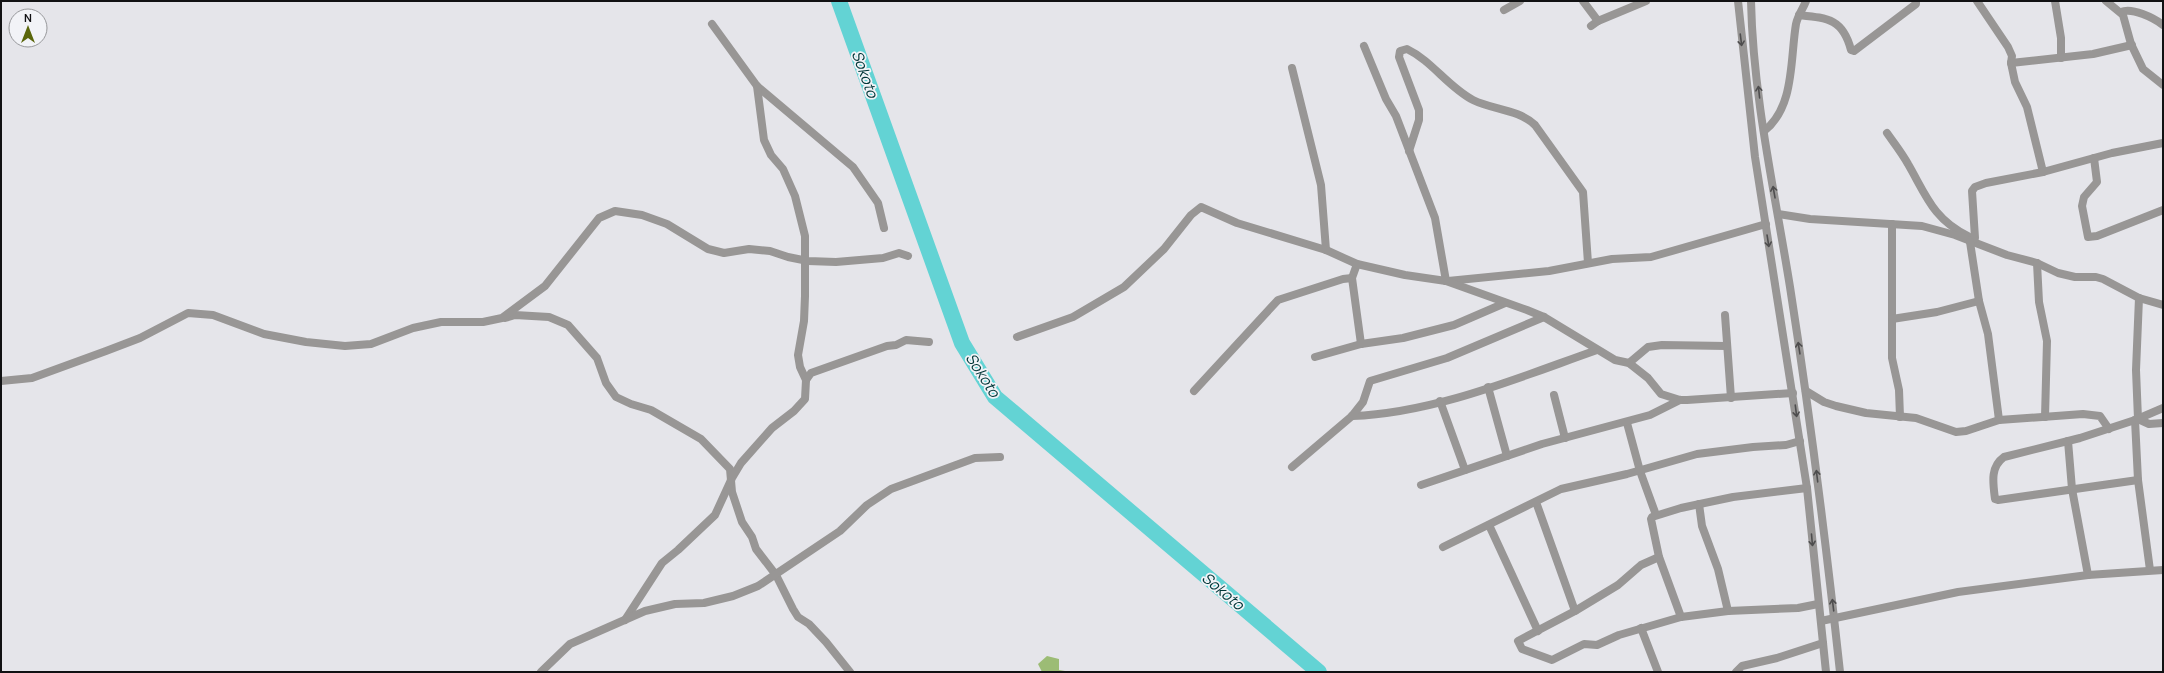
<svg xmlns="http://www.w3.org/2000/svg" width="2164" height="673" font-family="Manrope,sans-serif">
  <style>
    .forest { fill: #9cbc75 }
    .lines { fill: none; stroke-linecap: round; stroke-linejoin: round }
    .river { stroke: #63d3d4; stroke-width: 16 }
    .minor { stroke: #989695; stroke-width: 8 }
    .oneway { stroke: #4e4d4e }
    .labels { text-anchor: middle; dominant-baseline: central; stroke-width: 3.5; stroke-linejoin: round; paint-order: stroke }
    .water-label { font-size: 15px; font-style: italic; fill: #003637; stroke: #f2f3f7 }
  </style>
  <rect width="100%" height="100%" fill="#e5e5ea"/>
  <polygon class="forest" points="1047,656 1059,659 1059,670 1071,672 1042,672 1038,664"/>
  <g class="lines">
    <polyline class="river" points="839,1 962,343 995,397 1319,672"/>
    <g class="minor">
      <polyline points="1583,1 1598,21"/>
      <polyline points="1738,1 1755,157 1807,488 1826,672"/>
      <path d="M 1751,1 C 1753,97 1775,193 1790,287 C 1810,415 1826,543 1840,672"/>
      <polyline points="1977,1 2008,47 2012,56 2011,63 2015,82 2027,107 2043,172"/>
      <polyline points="2055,1 2061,38 2061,58"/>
      <polyline points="2106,1 2123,15 2131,44 2143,69 2163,85"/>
      <polyline points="1504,10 1520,1"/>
      <path d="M 2121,12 C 2132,7 2154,18 2163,25"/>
      <path d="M 1799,15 C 1828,18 1843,19 1851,50 L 1854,51 L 1916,4 L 1916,1"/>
      <polyline points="712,24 757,86 853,167 878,203 884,228"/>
      <polyline points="1591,26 1598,21 1646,1"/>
      <polyline points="1364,46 1386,99 1396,116 1435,218 1446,281"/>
      <polyline points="2011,63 2093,54 2132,45"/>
      <polyline points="1292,68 1321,185 1326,250"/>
      <polyline points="757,86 764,140 771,155 783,169 795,196 805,236 805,296 804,321 798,355 800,367 806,380"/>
      <path d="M 1764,131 C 1795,107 1790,59 1796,24 C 1798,15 1803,9 1806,1"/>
      <path d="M 1887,133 C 1894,143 1902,153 1908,164 C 1926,195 1933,219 1968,236"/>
      <path d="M 1409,151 L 1419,120 L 1419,110 L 1399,57 L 1400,51 L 1407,49 C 1432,61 1448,87 1473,100 C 1493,110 1518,109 1535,125 L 1583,192 L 1588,263"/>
      <polyline points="2094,158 2097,182 2084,197 2082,206 2088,237 2097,236 2163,210"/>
      <polyline points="1778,214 1810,219 1922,226 1955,235 2007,255 2037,263 2058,273 2075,277 2096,277 2103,279 2139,298 2163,305"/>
      <polyline points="1892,224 1892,358 1899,390 1900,417"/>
      <polyline points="1970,242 1975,238 1972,191 1975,187 1986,183 2043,172 2112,153 2163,143"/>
      <polyline points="1970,242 1979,301 1988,334 1999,420"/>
      <polyline points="2037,263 2039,302 2047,341 2045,417"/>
      <polyline points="1357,264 1352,278 1361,344"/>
      <polyline points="1448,281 1549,271 1612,259 1651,257 1766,224"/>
      <polyline points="1725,315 1731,398"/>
      <polyline points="505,318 515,315 549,317 568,325 597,358 606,383 616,397 631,404 651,410 701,439 730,469 732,492 742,522 752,537 756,549 776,575 793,609 798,617 809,624 826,642 850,672"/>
      <polyline points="1892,319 1937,312 1979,301"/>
      <polyline points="1017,337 1073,317 1124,287 1164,249 1191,215 1201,207 1237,223 1326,250 1357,264 1405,275 1446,281 1527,310 1544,317 1615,360 1629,363 1648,378 1661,394 1680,400 1687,400 1793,393"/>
      <polyline points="1315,357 1361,344 1403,338 1454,325 1505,303"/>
      <polyline points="1629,363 1648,347 1662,345 1727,346"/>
      <polyline points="1,381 32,378 106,351 140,338 188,313 213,315 264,334 306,342 345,346 371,344 413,328 441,322 483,322 502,318 545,286 599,218 615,211 642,215 667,224 708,249 724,253 749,249 770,251 788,257 808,261 836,262 883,258 899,253 908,256"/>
      <polyline points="1488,387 1507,456"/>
      <polyline points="1194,391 1278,300 1343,279 1352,278"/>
      <polyline points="1806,391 1824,402 1836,406 1866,413 1916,418 1956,432 1966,431 1999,420 2083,414 2100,416 2109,429"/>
      <polyline points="1554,395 1565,438"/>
      <polyline points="1440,401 1465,470"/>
      <path d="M 1352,416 C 1435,413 1520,377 1597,350"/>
      <polyline points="2138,419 2136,370 2139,298"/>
      <polyline points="2138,419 2149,424 2163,423"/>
      <polyline points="2135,420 2138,480 2150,570"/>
      <polyline points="1627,423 1640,471 1656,515"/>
      <polyline points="2068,441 2072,489 2088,575"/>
      <polyline points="1292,467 1352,416 1363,402 1370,381 1447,358 1544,317"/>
      <path d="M 2138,480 L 1998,500 L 1995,499 C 1993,483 1990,467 2004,457 L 2080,438 L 2135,420 L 2163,408"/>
      <polyline points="1421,485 1542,444 1650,415 1680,400"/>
      <polyline points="1536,502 1575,611"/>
      <polyline points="1699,504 1702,526 1718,569 1728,611"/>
      <polyline points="1489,525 1538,631"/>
      <polyline points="1443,547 1561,489 1627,474 1697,454 1753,447 1786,445 1800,441"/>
      <polyline points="1659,557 1641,565 1618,585 1575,611 1518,641 1522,649 1552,660 1584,644 1597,645 1619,635 1681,617 1728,611 1798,608 1818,604"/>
      <polyline points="1681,617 1659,557 1651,519 1652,517 1681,508 1733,497 1807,488"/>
      <polyline points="625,620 662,563 678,550 715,515 732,478 741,463 772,428 794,411 805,399 806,380 811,373 887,346 896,345 906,340 929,342"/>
      <polyline points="1821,621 1958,592 2088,575 2163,570"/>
      <polyline points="1641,628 1658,672"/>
      <polyline points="541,672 570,644 645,611 675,604 704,603 733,596 758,586 840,531 867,505 891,489 975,458 1000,457"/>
      <polyline points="1736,672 1742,666 1777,658 1823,643"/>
    </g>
  </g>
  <defs><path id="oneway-shaft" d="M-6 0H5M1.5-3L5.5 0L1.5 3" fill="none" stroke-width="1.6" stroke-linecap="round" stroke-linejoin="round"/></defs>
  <g class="oneway">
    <use href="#oneway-shaft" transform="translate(1741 40) rotate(83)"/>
    <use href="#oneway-shaft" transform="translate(1759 92) rotate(-96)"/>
    <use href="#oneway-shaft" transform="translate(1774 192) rotate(-100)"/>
    <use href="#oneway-shaft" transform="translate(1768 241) rotate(81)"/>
    <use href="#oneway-shaft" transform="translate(1799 348) rotate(-99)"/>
    <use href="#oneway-shaft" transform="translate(1796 411) rotate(83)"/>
    <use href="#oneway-shaft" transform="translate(1817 476) rotate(-97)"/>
    <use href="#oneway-shaft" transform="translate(1812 540) rotate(85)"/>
    <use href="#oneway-shaft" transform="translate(1833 605) rotate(-97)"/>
  </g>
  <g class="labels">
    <g class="water-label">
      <text transform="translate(865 74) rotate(70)">Sokoto</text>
      <text transform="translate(983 375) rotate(57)">Sokoto</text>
      <text transform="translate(1223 591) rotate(40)">Sokoto</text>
    </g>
  </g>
  <rect width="2164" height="673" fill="none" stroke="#111113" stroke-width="4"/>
  <g transform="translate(28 28)"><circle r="19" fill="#f2f3f7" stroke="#98999c"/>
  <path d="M0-3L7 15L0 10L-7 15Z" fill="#5a660b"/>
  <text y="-6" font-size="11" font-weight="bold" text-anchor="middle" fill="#111113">N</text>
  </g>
</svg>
